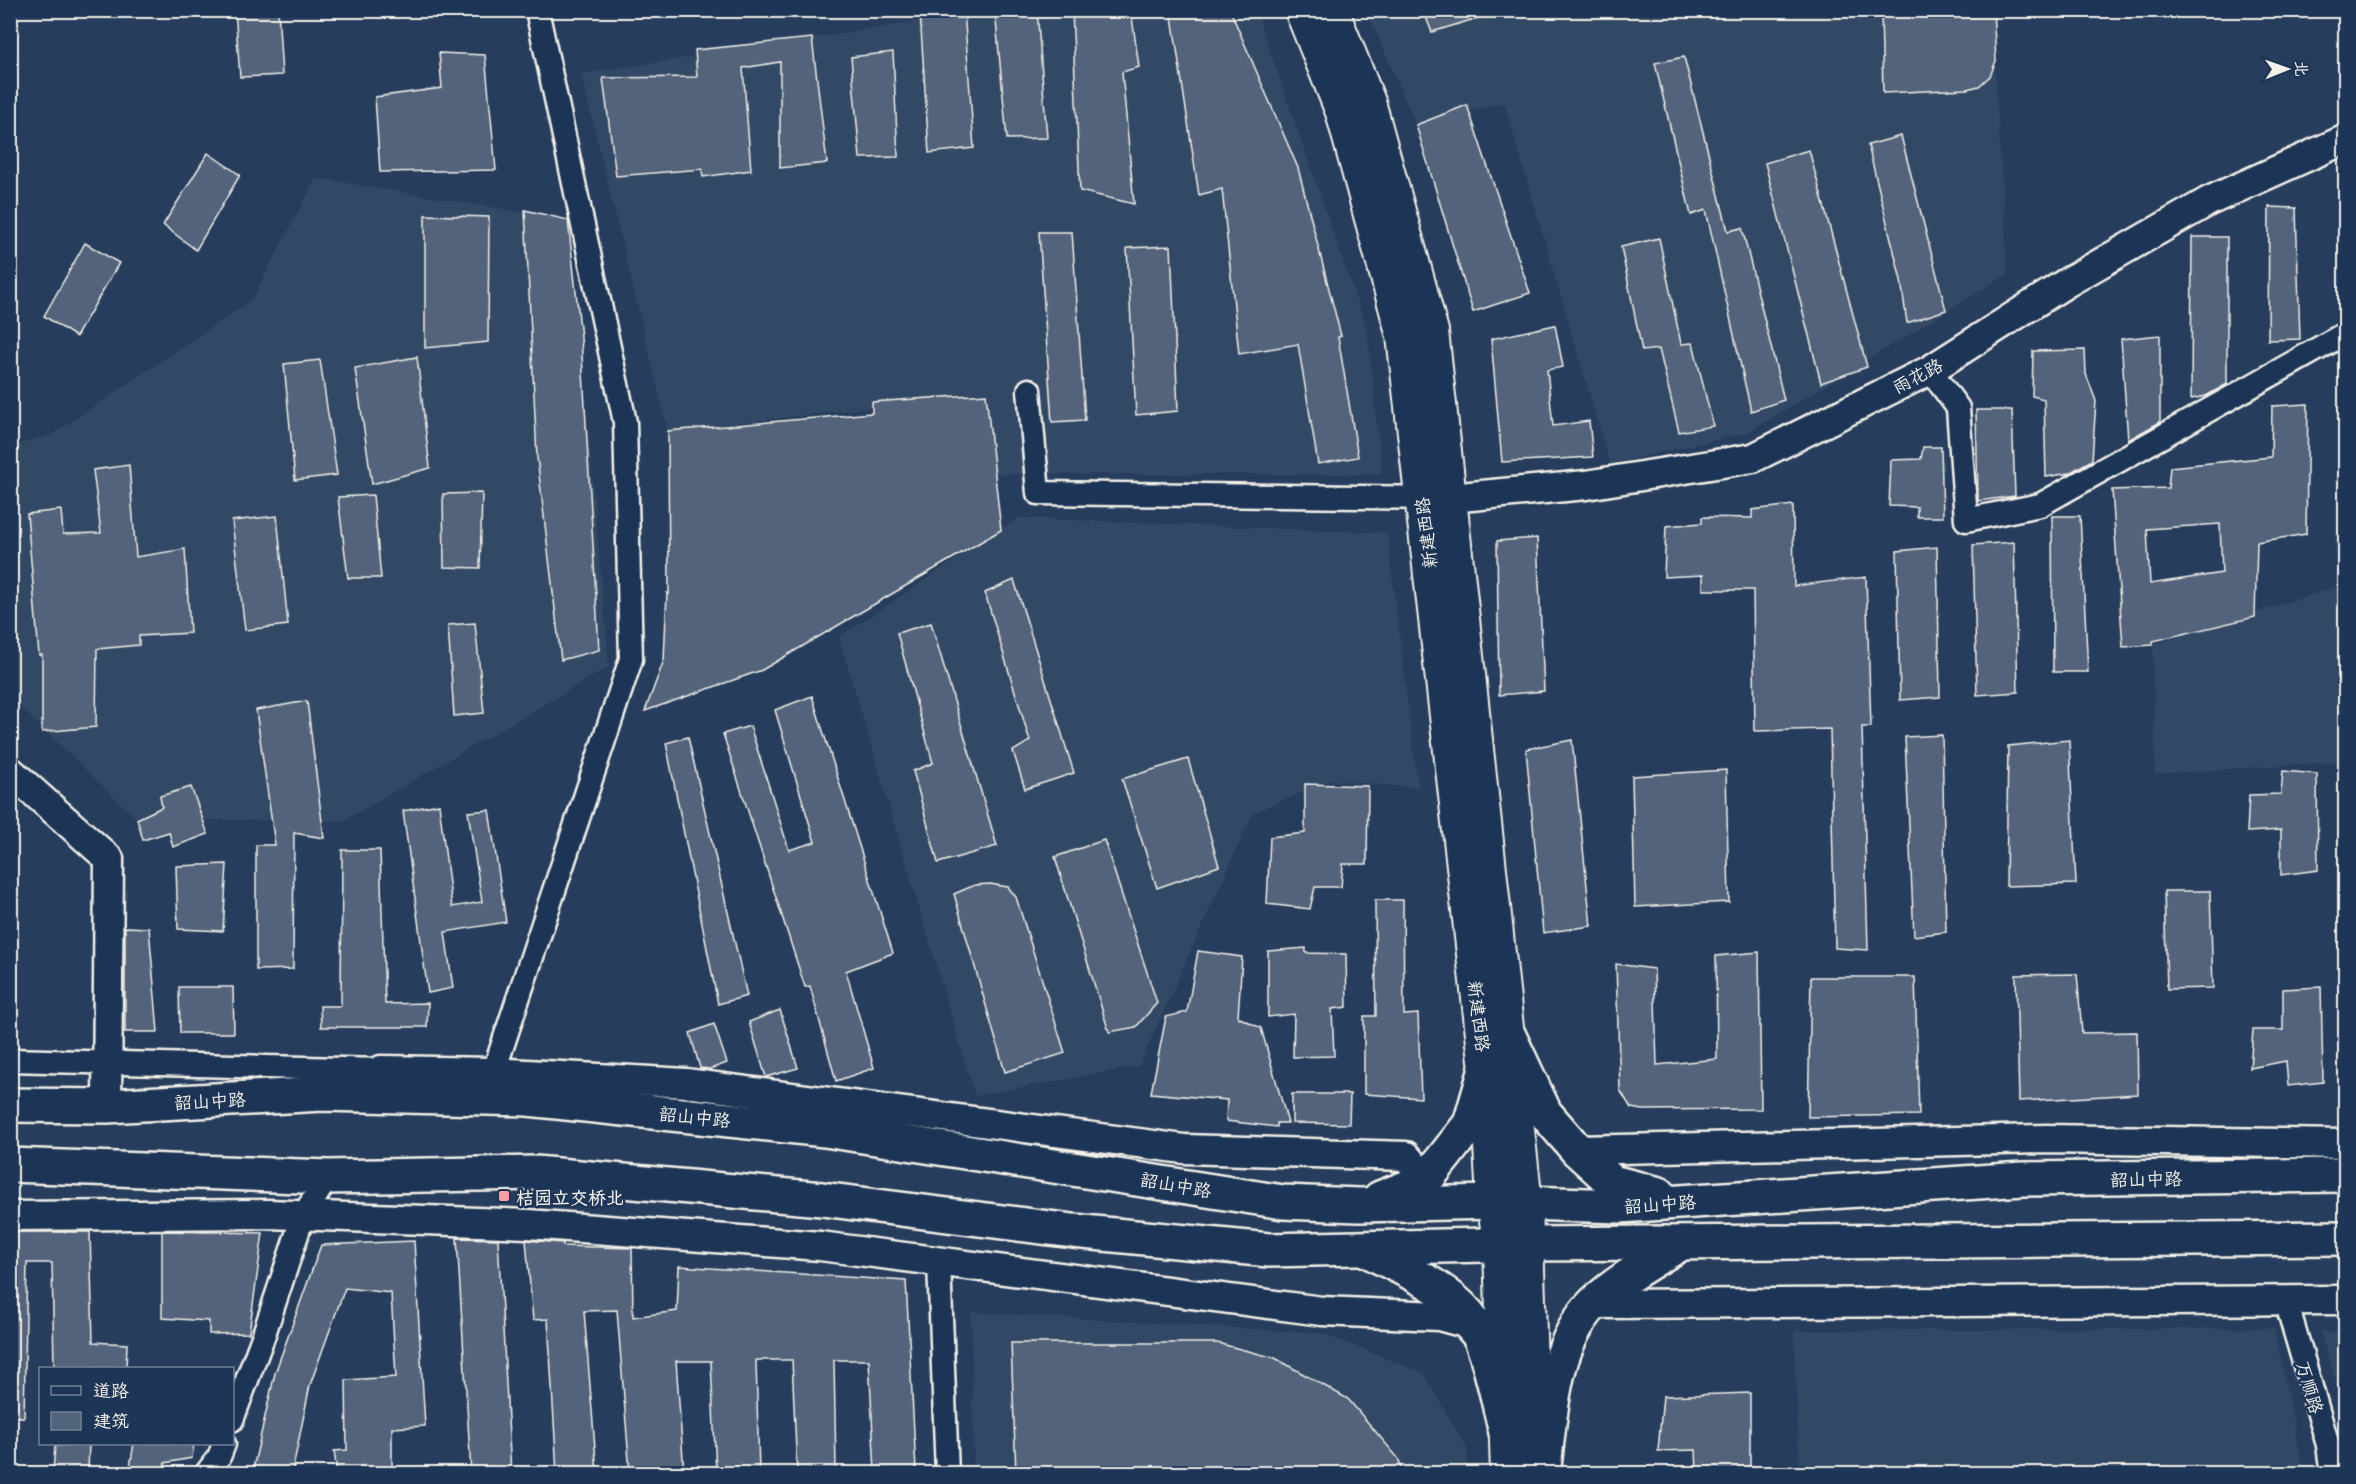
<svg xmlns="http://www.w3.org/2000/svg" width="2356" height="1484" font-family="'Playpen Sans','LXGW WenKai TC',sans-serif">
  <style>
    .built { fill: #334966 }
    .building { fill: #52647b; stroke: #f4f1e8; stroke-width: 1.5; fill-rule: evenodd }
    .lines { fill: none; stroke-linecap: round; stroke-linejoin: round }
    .minor-casing { stroke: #f4f1e8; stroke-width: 27 }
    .tertiary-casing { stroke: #f4f1e8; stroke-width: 33 }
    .secondary-casing { stroke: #f4f1e8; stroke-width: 36 }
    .primary-casing { stroke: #f4f1e8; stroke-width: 38 }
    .minor { stroke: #1d3557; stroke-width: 22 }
    .tertiary { stroke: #1d3557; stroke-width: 28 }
    .secondary { stroke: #1d3557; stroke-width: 32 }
    .primary { stroke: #1d3557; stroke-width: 33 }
    .poi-dot { fill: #ff9aa2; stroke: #1d3557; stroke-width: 2 }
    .labels { text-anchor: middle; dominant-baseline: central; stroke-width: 5; stroke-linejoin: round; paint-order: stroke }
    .street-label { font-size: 18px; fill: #f4f1e8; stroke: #1d3557 }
    .poi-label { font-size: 18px; font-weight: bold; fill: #f4f1e8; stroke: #1d3557; text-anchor: start }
  </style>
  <rect width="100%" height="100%" fill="#263d5d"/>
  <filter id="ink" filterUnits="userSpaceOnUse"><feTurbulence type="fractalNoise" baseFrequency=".0167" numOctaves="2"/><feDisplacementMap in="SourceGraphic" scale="12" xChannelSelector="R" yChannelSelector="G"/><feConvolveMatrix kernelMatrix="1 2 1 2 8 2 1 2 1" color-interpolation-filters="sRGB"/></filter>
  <g filter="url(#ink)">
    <g class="built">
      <polygon points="986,11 1256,11 1367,329 1382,474 994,474 986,394 668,431 581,74"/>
      <polygon points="1367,11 1991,11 2008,274 1749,432 1610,464 1504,102 1416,125"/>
      <polygon points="316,178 569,220 609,667 343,821 137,819 11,698 10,447 53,434 252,300"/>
      <polygon points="1019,518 1387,533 1418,788 1330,780 1253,813 1139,1066 975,1096 839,637"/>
      <polygon points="2345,534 2345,761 2155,774 2153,645 2339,586 2334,538"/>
      <polygon points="971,1312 1321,1333 1423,1373 1467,1448 1468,1473 974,1473"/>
      <polygon points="2274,1328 2304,1473 1800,1473 1794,1331"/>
      <polygon points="2320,1332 2345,1333 2345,1409"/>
    </g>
    <g class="building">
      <polygon points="235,10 278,10 282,75 240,77"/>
      <polygon points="950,10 964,10 974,148 929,153 920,13"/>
      <polygon points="995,10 1037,10 1047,138 1007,139"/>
      <polygon points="1072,10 1131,10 1139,67 1122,72 1134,204 1080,191"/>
      <polygon points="1171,10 1230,10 1298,168 1341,336 1338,337 1358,457 1318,464 1298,344 1239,354 1222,189 1199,195"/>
      <polygon points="1423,10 1490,10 1491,14 1432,32"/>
      <polygon points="1881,10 1993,10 1996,61 1990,76 1979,86 1967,89 1883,93"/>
      <polygon points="812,38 827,163 780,168 780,62 743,68 751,170 703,177 702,169 616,176 603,78 697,77 695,50"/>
      <polygon points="893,52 898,157 860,158 851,57"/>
      <polygon points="439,53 485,55 496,170 380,172 375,97 442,88"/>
      <polygon points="1684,57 1728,231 1742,228 1784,400 1751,411 1706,210 1691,215 1655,63"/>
      <polygon points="1467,105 1530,293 1473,312 1416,125"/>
      <polygon points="1901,136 1946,310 1907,323 1901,280 1868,145"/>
      <polygon points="1809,150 1867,367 1821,383 1765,163"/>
      <polygon points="208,153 240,175 196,250 163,225"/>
      <polygon points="2269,207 2296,208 2300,339 2268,340"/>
      <polygon points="525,210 568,220 581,337 599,650 561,660 537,457"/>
      <polygon points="425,215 489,217 488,342 425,348"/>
      <polygon points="1039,232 1072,232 1085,420 1052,422"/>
      <polygon points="2192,237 2227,237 2227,384 2206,396 2191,399"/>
      <polygon points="1659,238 1681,344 1693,343 1713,426 1679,432 1659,349 1642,351 1621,247"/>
      <polygon points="85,243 119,263 76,337 44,316"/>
      <polygon points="1171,246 1178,411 1136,415 1127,248"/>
      <polygon points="1555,325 1563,367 1547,370 1553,426 1589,421 1593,457 1502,462 1491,339"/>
      <polygon points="2160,335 2160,422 2128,440 2121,339"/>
      <polygon points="2085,350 2086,374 2096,401 2092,460 2069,473 2046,477 2044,399 2032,396 2033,351"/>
      <polygon points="417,357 430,468 372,484 355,368"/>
      <polygon points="320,360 337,475 295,480 284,364"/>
      <polygon points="986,394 1001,530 762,670 645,711 664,660 667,593 669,594 668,431 872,413 872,402"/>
      <path d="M 2308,404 L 2306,534 L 2257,542 L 2255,617 L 2153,641 L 2153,645 L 2123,647 L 2112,490 L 2168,488 L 2170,467 L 2271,457 L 2272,406 ZM 2220,524 L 2222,573 L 2150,584 L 2147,529 Z"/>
      <polygon points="1976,410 2012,410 2015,496 1978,501"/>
      <polygon points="1923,447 1941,447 1943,517 1917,517 1917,507 1889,506 1891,460 1921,459"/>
      <polygon points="129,465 136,557 185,549 190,633 139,636 139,645 97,649 96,727 42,732 42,655 39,655 27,514 61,510 63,534 101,533 93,470"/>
      <polygon points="482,493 480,568 444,567 443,494"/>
      <polygon points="373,495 381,578 348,578 338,497"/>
      <polygon points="1793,505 1794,586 1866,577 1871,727 1862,727 1868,950 1835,948 1830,729 1755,731 1753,590 1703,590 1703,575 1664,577 1666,526 1702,523 1702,517 1752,518 1752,510"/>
      <polygon points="277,516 288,625 245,630 232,521"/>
      <polygon points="2052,516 2080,516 2088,672 2053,672"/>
      <polygon points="1537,538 1544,691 1499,695 1497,541"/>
      <polygon points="2014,542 2018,692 1977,695 1973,545"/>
      <polygon points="1937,547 1940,697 1900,700 1897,551"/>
      <polygon points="1014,580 1074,773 1025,789 1013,751 1030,741 985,593"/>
      <polygon points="475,623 484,713 454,716 448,625"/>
      <polygon points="931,623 997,846 938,863 913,771 933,763 897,633"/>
      <polygon points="812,696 893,953 846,971 874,1068 836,1081 810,986 805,987 723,734 750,726 789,850 815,842 775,710"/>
      <polygon points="307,701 324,838 294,833 293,969 256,970 256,845 275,845 256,710"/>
      <polygon points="1942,735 1946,932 1914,936 1905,737"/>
      <polygon points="688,737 747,996 718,1004 666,743"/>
      <polygon points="1572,740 1591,926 1543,933 1526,749"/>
      <polygon points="2069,740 2076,884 2006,886 2008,746"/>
      <polygon points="1188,759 1219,866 1157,888 1122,779"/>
      <polygon points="1726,770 1729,902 1635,907 1632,776"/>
      <polygon points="2283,771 2317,774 2318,870 2281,875 2281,830 2247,832 2249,795 2281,794"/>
      <polygon points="1305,784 1368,786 1367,864 1343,864 1341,887 1315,887 1310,909 1267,904 1270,837 1305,833"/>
      <polygon points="191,787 208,834 173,847 169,832 143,840 137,819 162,807 160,796"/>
      <polygon points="439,804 452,907 482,902 468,812 489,810 506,922 445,932 453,988 428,993 403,811"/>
      <polygon points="1104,840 1157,1003 1136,1027 1109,1032 1055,857"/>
      <polygon points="342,850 380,850 385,1004 428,1003 427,1027 321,1027 320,1006 341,1006"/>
      <polygon points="227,864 223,931 178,929 176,866"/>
      <polygon points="990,884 1008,887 1016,897 1065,1053 1005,1072 954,894 975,885"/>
      <polygon points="2164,891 2210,891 2213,988 2167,989"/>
      <polygon points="1375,900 1403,900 1404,1015 1418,1014 1421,1098 1364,1094 1364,1016 1376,1016"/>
      <polygon points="125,927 149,928 158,1032 125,1032"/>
      <polygon points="1306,948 1306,953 1346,954 1347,1007 1332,1009 1334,1056 1293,1057 1294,1014 1268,1017 1268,951"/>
      <polygon points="1198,951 1242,957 1238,1017 1261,1028 1288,1123 1277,1123 1277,1127 1226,1121 1227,1100 1151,1093 1166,1017 1187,1012"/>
      <polygon points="1759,952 1761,1109 1643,1110 1631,1108 1620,1090 1616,964 1654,969 1657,1065 1717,1059 1716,956"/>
      <polygon points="2077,974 2082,1033 2137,1032 2138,1094 2019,1101 2016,975"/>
      <polygon points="1811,977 1915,977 1919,1115 1808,1117"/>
      <polygon points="179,987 233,987 234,1033 180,1033"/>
      <polygon points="2321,987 2323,1082 2288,1086 2286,1061 2250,1068 2253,1030 2283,1030 2283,989"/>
      <polygon points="780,1010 798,1068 766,1077 749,1022"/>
      <polygon points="714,1024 727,1063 710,1069 700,1068 690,1033"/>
      <polygon points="1292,1094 1350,1094 1349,1124 1292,1123"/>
      <polygon points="162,1231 263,1233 249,1333 209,1334 209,1321 162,1318"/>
      <polygon points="10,1232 90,1232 93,1342 127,1344 126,1368 54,1368 52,1263 27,1263 24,1417 10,1417"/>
      <polygon points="457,1238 498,1239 511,1473 471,1473"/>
      <polygon points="526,1240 563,1243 563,1246 632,1248 633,1317 677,1311 679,1266 906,1281 916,1470 875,1472 869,1360 834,1360 836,1470 797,1473 792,1360 756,1360 759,1473 716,1473 711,1361 676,1361 684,1473 630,1473 617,1310 584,1311 597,1473 557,1473 548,1319 533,1320"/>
      <polygon points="414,1241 425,1426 392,1428 392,1473 337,1473 334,1451 347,1450 346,1380 396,1377 391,1293 345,1288 310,1385 292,1473 252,1473 275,1373 321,1245"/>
      <polygon points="1011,1343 1217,1343 1275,1358 1348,1399 1398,1458 1403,1473 1016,1473"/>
      <polygon points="1750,1393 1750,1473 1697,1473 1696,1450 1658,1451 1663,1396"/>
      <polygon points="89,1443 88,1473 53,1473 55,1446"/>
      <polygon points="134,1443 194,1443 192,1458 165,1463 163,1473 129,1473"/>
    </g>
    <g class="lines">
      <defs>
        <g id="minor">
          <polyline points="1930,370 1958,408 1966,520 2040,505 2346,333"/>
          <polyline points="1029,390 1038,493 1437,498"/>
          <polyline points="10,1060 381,1070 394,1077"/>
          <polyline points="489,1086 631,659 625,422 537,10"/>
          <polyline points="939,1262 947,1474"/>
          <polyline points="2286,1301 2328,1445 2332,1474"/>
          <polyline points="232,1420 263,1337 303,1216 328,1177"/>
          <polyline points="206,1474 219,1457 224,1444"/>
        </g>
        <g id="tertiary">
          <polyline points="1450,498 1586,485 1753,458 1930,370 2066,283 2209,201 2346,139"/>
          <polyline points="10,771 109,859 107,1106"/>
          <polyline points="381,1070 493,1072 686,1083 1184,1149 1406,1156 1426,1180"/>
          <polyline points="1577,1150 2046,1139 2346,1144"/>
          <polyline points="10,1216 268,1214 528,1224 820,1246 1322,1311 1439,1316 1465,1323 1480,1340"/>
          <polyline points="1594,1304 2346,1300"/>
        </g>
        <g id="secondary">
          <polyline points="1301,10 1342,112 1403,336 1486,1069 1493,1202 1500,1246 1507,1474"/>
          <polyline points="1332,10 1369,102 1432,331 1526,1204 1534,1465"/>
        </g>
        <g id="primary">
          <polyline points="1509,1036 1545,1113 1577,1150 1612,1182 1659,1194"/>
          <polyline points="10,1105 107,1106 322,1094 528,1099 825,1130 1283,1202 1359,1205 1493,1202 1620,1206 2023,1179 2346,1175"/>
          <polyline points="10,1165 328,1177 535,1173 822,1199 1073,1231 1269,1250 1529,1244 2346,1238"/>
          <polyline points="1380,1198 1426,1180 1470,1124 1486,1069"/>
          <path d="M 1367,1250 C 1400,1268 1443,1285 1468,1314 C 1486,1336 1498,1402 1506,1432"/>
          <path d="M 1543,1474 C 1551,1417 1551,1348 1593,1304 C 1618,1280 1651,1262 1680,1244"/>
        </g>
      </defs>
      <use href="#minor" class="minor-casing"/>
      <use href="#tertiary" class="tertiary-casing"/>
      <use href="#secondary" class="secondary-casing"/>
      <use href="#primary" class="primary-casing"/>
      <use href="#minor" class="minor"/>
      <use href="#tertiary" class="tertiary"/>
      <use href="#secondary" class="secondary"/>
      <use href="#primary" class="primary"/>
    </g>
  </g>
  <rect class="poi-dot" x="498" y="1190" width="12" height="12" rx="3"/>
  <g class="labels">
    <g class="street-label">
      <text transform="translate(1917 375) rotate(-28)">雨花路</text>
      <text transform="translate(1425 533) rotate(-97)">新建西路</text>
      <text transform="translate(1480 1016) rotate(83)">新建西路</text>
      <text transform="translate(210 1100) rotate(-3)">韶山中路</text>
      <text transform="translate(695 1116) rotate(6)">韶山中路</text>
      <text transform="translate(2146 1178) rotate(-1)">韶山中路</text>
      <text transform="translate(1176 1184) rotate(10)">韶山中路</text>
      <text transform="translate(1660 1203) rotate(-4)">韶山中路</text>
      <text transform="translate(2311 1387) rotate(74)">万顺路</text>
    </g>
    <g class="poi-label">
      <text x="516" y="1196">桔园立交桥北</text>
    </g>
  </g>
  <rect width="2356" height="1484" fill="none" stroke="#1d3557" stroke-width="36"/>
  <rect x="18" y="18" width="2320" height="1448" fill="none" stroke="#f4f1e8" stroke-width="2" filter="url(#ink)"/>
  <rect x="39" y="1367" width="195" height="78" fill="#1d3557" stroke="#738091" stroke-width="1.5"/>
  <rect x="51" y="1386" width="30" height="9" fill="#1d3557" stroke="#738091" stroke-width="1.5"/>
  <text x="93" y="1397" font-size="18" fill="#f4f1e8">道路</text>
  <rect x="51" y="1412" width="30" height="18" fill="#52647b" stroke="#738091" stroke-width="1.5"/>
  <text x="93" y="1427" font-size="18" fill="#f4f1e8">建筑</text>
  <g transform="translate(2287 69) rotate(89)" stroke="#1d3557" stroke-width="4.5" paint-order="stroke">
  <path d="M0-4.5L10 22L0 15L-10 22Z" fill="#f4f1e8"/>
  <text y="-9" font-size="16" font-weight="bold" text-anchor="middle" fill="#f4f1e8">北</text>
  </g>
</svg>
